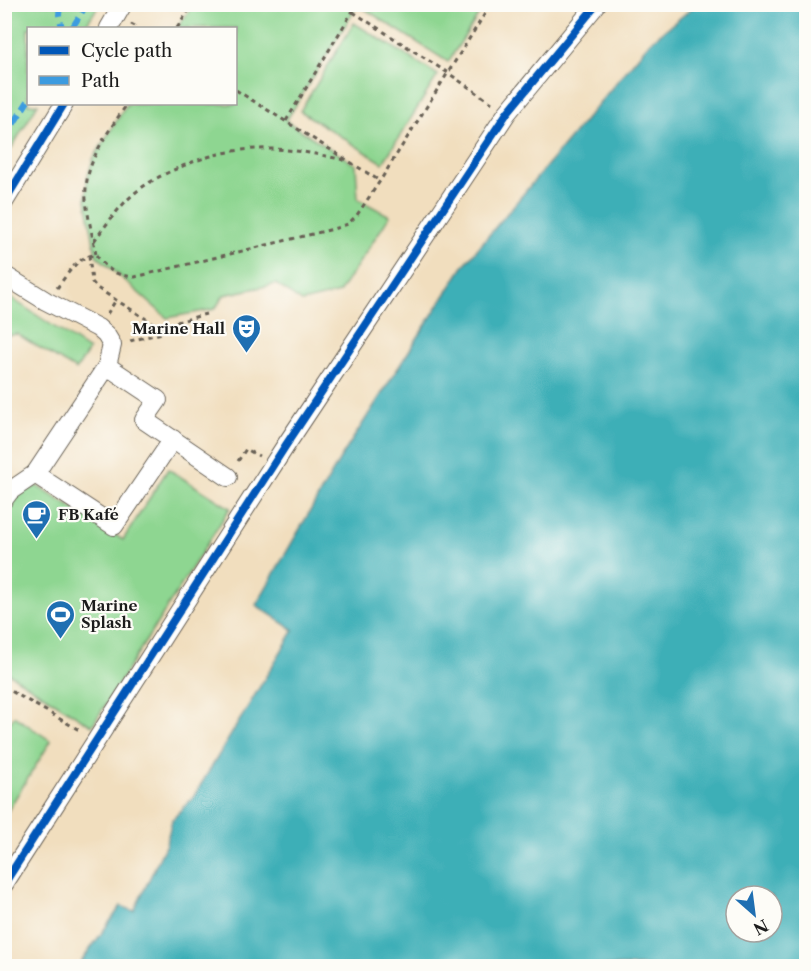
<svg xmlns="http://www.w3.org/2000/svg" width="811" height="971" font-family="'Libre Caslon Text',serif">
  <style>
    .green { fill: #8ed691; stroke: #557956; stroke-width: 1.5 }
    .water { fill: #3eafb7; stroke: #2d666a; stroke-width: 1.5; fill-rule: evenodd }
    .lines { fill: none; stroke-linecap: round; stroke-linejoin: round }
    .minor-casing { stroke: #676055; stroke-width: 20 }
    .path { stroke: #676055; stroke-width: 3; stroke-dasharray: 4.5 4.5; stroke-linecap: butt }
    .minor { stroke: #fff; stroke-width: 18 }
    .quiet { stroke: #3c9bdf; stroke-width: 6; stroke-dasharray: 12 6; stroke-linecap: butt }
    .cycleway-casing { stroke: #fdfcf7; stroke-width: 11 }
    .cycleway { stroke: #0057b8; stroke-width: 8 }
    .labels { text-anchor: middle; dominant-baseline: central; stroke-width: 4.5; stroke-linejoin: round; paint-order: stroke }
    .poi-label { font-size: 15px; font-weight: bold; fill: #1c1c1c; stroke: #fdfcf7; text-anchor: start }
  </style>
  <rect width="100%" height="100%" fill="#fdfcf7"/>
  <filter id="ink" filterUnits="userSpaceOnUse"><feTurbulence type="fractalNoise" baseFrequency=".0167" numOctaves="2"/><feDisplacementMap in="SourceGraphic" scale="12" xChannelSelector="R" yChannelSelector="G"/><feConvolveMatrix kernelMatrix="1 2 1 2 8 2 1 2 1" color-interpolation-filters="sRGB"/></filter>
  <filter id="wash" filterUnits="userSpaceOnUse"><feTurbulence type="fractalNoise" baseFrequency=".008" numOctaves="4" result="noise"/><feDisplacementMap in="SourceGraphic" scale="24" xChannelSelector="R" yChannelSelector="G"/><feGaussianBlur stdDeviation="1.35" result="paint"/><feColorMatrix in="noise" values="0 0 0 0 0 0 0 0 0 0 0 0 0 0 0 0 0 1.4 0 .05"/><feComposite in="paint" operator="in"/></filter>
  <g filter="url(#wash)">
    <rect width="100%" height="100%" fill="#f1debe"/>
    <g class="green">
      <polygon points="5,4 99,5 84,28 28,28 28,104 38,104 5,159"/>
      <polygon points="193,5 358,5 286,121 356,165 358,199 390,216 339,293 302,302 276,284 224,295 215,309 167,318 96,255 86,200 87,179 93,159 127,104 236,104 236,28 177,28"/>
      <polygon points="365,5 365,4 485,5 448,62 363,8"/>
      <polygon points="354,23 438,75 383,163 300,111"/>
      <polygon points="11,298 89,350 76,370 17,334 5,336 5,300"/>
      <polygon points="168,469 230,508 92,726 5,671 4,513 18,492 37,486 123,540"/>
      <polygon points="14,716 51,741 5,815 5,730"/>
    </g>
    <path class="water" d="M 696,5 L 806,5 L 806,966 L 78,966 L 121,906 L 134,911 L 166,844 L 172,820 L 194,796 L 294,630 L 256,605 L 340,459 L 464,265 L 650,42 ZM 736,896 L 772,896 L 772,932 L 736,932 Z"/>
  </g>
  <g filter="url(#ink)">
    <g class="lines">
      <defs>
        <g id="minor">
          <polyline points="109,28 123,4"/>
          <polyline points="4,202 64,104"/>
          <polyline points="4,275 46,301 98,328 106,335 112,345 107,366 35,474 114,526 173,439"/>
          <polyline points="107,366 158,400 144,420 228,477"/>
          <polyline points="4,499 10,491 35,474"/>
          <polyline points="4,884 286,445 507,113 597,4"/>
        </g>
      </defs>
      <use href="#minor" class="minor-casing"/>
      <g class="path">
        <polyline points="353,12 448,73 492,103"/>
        <polyline points="131,24 139,28"/>
        <polyline points="177,28 193,4"/>
        <polyline points="236,90 380,181"/>
        <polyline points="286,121 357,4"/>
        <path d="M 94,241 C 107,224 119,206 136,192 C 148,182 162,175 176,169 C 237,141 285,146 348,161"/>
        <polyline points="89,255 92,282 97,288 159,327 206,314"/>
        <path d="M 96,255 C 109,271 114,275 135,277 L 333,229 L 348,224 L 357,215 L 380,181 L 491,4"/>
        <path d="M 57,288 C 67,275 78,255 96,255 C 93,237 88,218 86,200 C 83,163 108,133 127,104"/>
        <polyline points="107,314 116,300"/>
        <polyline points="130,341 162,333 159,327"/>
        <polyline points="238,461 246,449 259,456"/>
        <polyline points="4,687 81,731"/>
      </g>
      <use href="#minor" class="minor"/>
      <g class="quiet">
        <polyline points="60,4 59,15 62,28"/>
        <polyline points="72,28 87,4"/>
        <polyline points="4,139 28,101"/>
      </g>
      <defs>
        <g id="cycleway">
          <polyline points="4,202 64,104"/>
          <polyline points="4,884 286,445 507,113 597,4"/>
        </g>
      </defs>
      <use href="#cycleway" class="cycleway-casing"/>
      <use href="#cycleway" class="cycleway"/>
    </g>
  </g>
  <defs>
    <symbol id="theatre-pin" viewBox="-11 -11 22 30"><path d="M0 17L-7.5 6A9.5 9.5 0 1 1 7.5 6Z" fill="#1f6fb2" stroke="#fdfcf7"/><path d="M-5-5.5Q0-4 5-5.5V0Q5 5 0 6Q-5 5-5 0ZM-3.3-2.5H-1v1.5H-3.3ZM1-2.5H3.3v1.5H1ZM-2.8 1Q0 5.5 2.8 1Z" fill="#fff"/></symbol>
    <symbol id="cafe-pin" viewBox="-11 -11 22 30"><path d="M0 17L-7.5 6A9.5 9.5 0 1 1 7.5 6Z" fill="#1f6fb2" stroke="#fdfcf7"/><path d="M-5.5-4.5H6V0H3Q3 3.5 0 3.5H-2.5Q-5.5 3.5-5.5 0ZM3-3.2v2h1.7v-2ZM-6 4.5H4V6H-6Z" fill="#fff"/></symbol>
    <symbol id="stadium-pin" viewBox="-11 -11 22 30"><path d="M0 17L-7.5 6A9.5 9.5 0 1 1 7.5 6Z" fill="#1f6fb2" stroke="#fdfcf7"/><path d="M0-5a6.5 5 0 1 0 0 10a6.5 5 0 1 0 0-10ZM-3.5-1.8h7v3.6h-7Z" fill="#fff"/></symbol>
  </defs>
  <g fill-rule="evenodd">
    <use href="#theatre-pin" x="230" y="312" width="33" height="45"/>
    <use href="#cafe-pin" x="20" y="498" width="33" height="45"/>
    <use href="#stadium-pin" x="44" y="598" width="33" height="45"/>
  </g>
  <g class="labels">
    <g class="poi-label">
      <text x="225" y="328" text-anchor="end">Marine Hall</text>
      <text x="58" y="514">FB Kafé</text>
      <text x="81" y="605">Marine<tspan x="81" dy="17">Splash</tspan></text>
    </g>
  </g>
  <rect width="811" height="971" fill="none" stroke="#fdfcf7" stroke-width="24"/>
  <rect x="27" y="27" width="210" height="78" fill="#fdfcf7" stroke="#a3a29f" stroke-width="1.5"/>
  <rect x="39" y="46" width="30" height="9" fill="#0057b8" stroke="#a3a29f" stroke-width="1.5"/>
  <text x="81" y="57" font-size="18" fill="#1c1c1c">Cycle path</text>
  <rect x="39" y="76" width="30" height="9" fill="#3c9bdf" stroke="#a3a29f" stroke-width="1.5"/>
  <text x="81" y="87" font-size="18" fill="#1c1c1c">Path</text>
  <g transform="translate(754 914) rotate(152)"><circle r="28" fill="#fdfcf7" stroke="#a3a29f" stroke-width="1.5"/>
  <path d="M0-4.5L10 22L0 15L-10 22Z" fill="#1f6fb2"/>
  <text y="-9" font-size="16" font-weight="bold" text-anchor="middle" fill="#1c1c1c">N</text>
  </g>
</svg>
